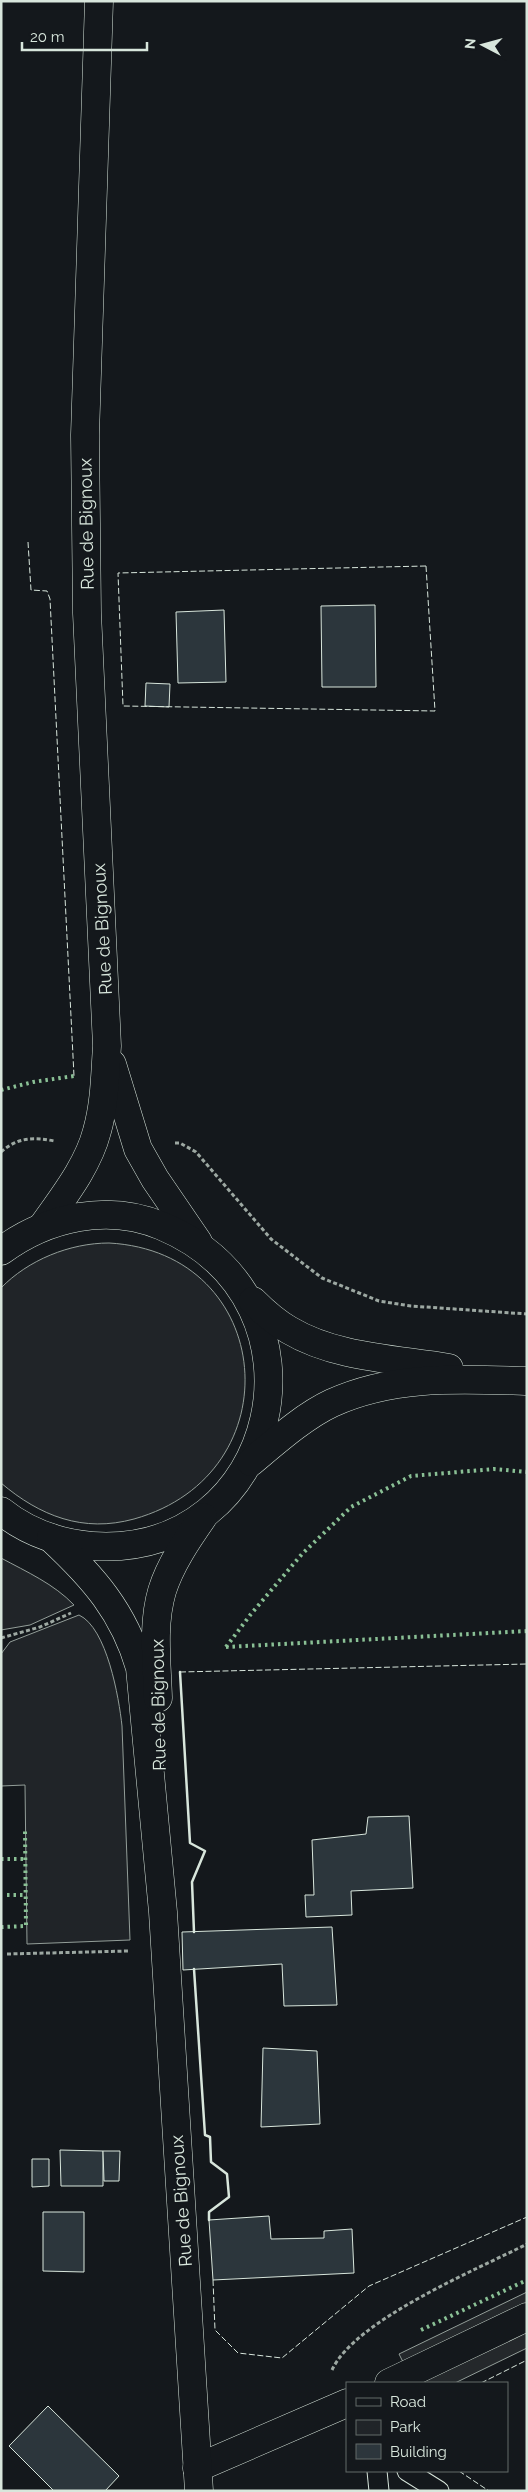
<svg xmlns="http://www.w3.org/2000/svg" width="528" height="2492" font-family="Raleway,sans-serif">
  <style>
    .green { fill: #202428; stroke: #939e99 }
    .parking { fill: #24282b; stroke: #939e99 }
    .building { fill: #2c363c; stroke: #d8e6dc }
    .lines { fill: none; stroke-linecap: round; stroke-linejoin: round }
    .service-casing { stroke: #d8e6dc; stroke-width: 21 }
    .minor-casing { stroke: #d8e6dc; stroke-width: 29 }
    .tertiary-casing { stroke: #d8e6dc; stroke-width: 29 }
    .path { stroke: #9da8a2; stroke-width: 3; stroke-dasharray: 4 2.5; stroke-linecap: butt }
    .service { stroke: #14181c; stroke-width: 19 }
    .minor { stroke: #14181c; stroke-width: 28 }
    .tertiary { stroke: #14181c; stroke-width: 28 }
    .hedge { stroke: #8ac095; stroke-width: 4; stroke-dasharray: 2.5 4; stroke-linecap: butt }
    .fence { stroke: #d8e6dc; stroke-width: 1; stroke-dasharray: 6 2.5; stroke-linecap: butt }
    .wall { stroke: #d8e6dc; stroke-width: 2.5 }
    .labels { text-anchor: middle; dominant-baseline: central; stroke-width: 4; stroke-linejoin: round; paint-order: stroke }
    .street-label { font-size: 18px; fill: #d8e6dc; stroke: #14181c }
  </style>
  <rect width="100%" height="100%" fill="#14181c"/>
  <g class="green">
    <path d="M 109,1243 C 276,1252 295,1474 134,1519 C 83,1533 40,1516 1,1483 L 1,1288 C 28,1260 70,1243 109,1243 Z"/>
    <path d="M 1,1558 C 27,1572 54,1584 74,1605 L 30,1625 L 1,1630 Z"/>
    <path d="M 79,1615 C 107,1628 119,1698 122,1726 L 130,1940 L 27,1944 L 25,1785 L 1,1786 L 1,1654 L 10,1642 Z"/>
  </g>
  <polygon class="parking" points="527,2292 527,2348 455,2383 416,2383 409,2374 399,2354"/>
  <g class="building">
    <polygon points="375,605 376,687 322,687 321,606"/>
    <polygon points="224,610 226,682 178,683 176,612"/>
    <polygon points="146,683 170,684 169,707 145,706"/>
    <polygon points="409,1816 413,1888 351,1891 352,1915 306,1917 305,1895 314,1895 312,1840 366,1834 368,1817"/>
    <polygon points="332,1927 337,2005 284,2006 282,1964 183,1970 182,1932"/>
    <polygon points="263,2048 317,2051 320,2124 261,2127"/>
    <polygon points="60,2150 103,2151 103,2186 61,2186"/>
    <polygon points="103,2151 120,2151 119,2181 104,2181"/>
    <polygon points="32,2159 49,2159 49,2186 32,2187"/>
    <polygon points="43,2212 84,2212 84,2272 43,2271"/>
    <polygon points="269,2216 271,2239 324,2238 324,2231 352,2229 354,2273 213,2280 209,2220"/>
    <polygon points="48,2406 119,2476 105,2491 54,2491 9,2446"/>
  </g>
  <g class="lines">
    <defs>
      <g id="service">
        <polyline points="377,2471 379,2491"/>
        <polyline points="407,2471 439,2491"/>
      </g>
      <g id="minor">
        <polyline points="389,2383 527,2317"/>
        <polyline points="197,2468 347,2403"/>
      </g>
      <g id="tertiary">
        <polyline points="112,1064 138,1149 155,1179 198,1242"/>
        <path d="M 42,1227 C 63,1197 88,1166 97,1131 C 105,1103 105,1074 107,1046 L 87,613 L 85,435 L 99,1"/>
        <path d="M 1,1251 C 47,1217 108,1203 162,1226 C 340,1301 280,1559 92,1546 C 59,1543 27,1532 1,1511"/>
        <path d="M 253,1301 C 264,1312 275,1322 289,1330 C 336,1358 396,1359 449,1368"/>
        <path d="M 251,1462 C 275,1442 304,1416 332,1403 C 393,1375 459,1379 525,1381"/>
        <path d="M 51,1538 C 93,1577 124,1612 140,1668 L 163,1912 L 199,2491"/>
        <path d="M 158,1698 C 157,1663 152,1625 162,1591 C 170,1565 187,1540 203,1517"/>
      </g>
    </defs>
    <use href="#service" class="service-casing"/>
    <use href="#minor" class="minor-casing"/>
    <use href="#tertiary" class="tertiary-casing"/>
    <g class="path">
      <polyline points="175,1143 180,1143 196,1152 271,1239 322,1278 379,1301 411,1306 527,1314"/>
      <path d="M 1,1152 C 18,1137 34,1137 54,1141"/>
      <polyline points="1,1638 40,1627 71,1613"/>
      <polyline points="7,1954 129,1951"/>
      <path d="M 332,2370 C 355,2320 476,2270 527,2244"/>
    </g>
    <use href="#service" class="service"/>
    <use href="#minor" class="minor"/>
    <use href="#tertiary" class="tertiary"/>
    <g class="hedge">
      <polyline points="1,1090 33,1082 74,1076"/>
      <polyline points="226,1647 251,1614 302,1554 351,1507 411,1476 494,1469 527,1472"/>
      <polyline points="226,1647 527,1631"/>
      <polyline points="1,1859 25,1859"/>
      <polyline points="7,1895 26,1895"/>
      <polyline points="1,1927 26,1926 25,1831"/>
      <polyline points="421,2330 527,2280"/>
    </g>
    <g class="fence">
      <polyline points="28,542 31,590 47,591 50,599 74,1076"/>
      <polygon points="426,566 435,711 123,706 118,573"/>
      <polyline points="180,1672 527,1664"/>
      <polyline points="213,2280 215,2330 238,2353 282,2358 369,2286 527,2217"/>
      <polyline points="481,2383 527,2360"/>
      <polyline points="459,2471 489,2491"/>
    </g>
    <g class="wall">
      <polyline points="180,1672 190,1843 205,1851 192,1882 194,1932"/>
      <polyline points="194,1969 205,2135 210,2137 211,2162 227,2174 229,2197 209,2212 209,2220"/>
    </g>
  </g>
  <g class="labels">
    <g class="street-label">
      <text transform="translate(86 524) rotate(-91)">Rue de Bignoux</text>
      <text transform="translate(102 929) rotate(-93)">Rue de Bignoux</text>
      <text transform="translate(158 1705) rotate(-91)">Rue de Bignoux</text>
      <text transform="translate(181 2201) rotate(-94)">Rue de Bignoux</text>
    </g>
  </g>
  <rect width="528" height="2492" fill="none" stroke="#d8e6dc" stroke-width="5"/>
  <rect x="346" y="2382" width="162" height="90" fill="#14181c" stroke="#626a69"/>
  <rect x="356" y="2398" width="25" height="8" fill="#14181c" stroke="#626a69"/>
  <text x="390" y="2407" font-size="15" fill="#d8e6dc">Road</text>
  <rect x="356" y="2420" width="25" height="15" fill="#202428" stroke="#626a69"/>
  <text x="390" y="2432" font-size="15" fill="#d8e6dc">Park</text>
  <rect x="356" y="2444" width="25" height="15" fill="#2c363c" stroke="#626a69"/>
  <text x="390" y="2457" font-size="15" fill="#d8e6dc">Building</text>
  <g transform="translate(483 45) rotate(276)" stroke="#14181c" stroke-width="4" paint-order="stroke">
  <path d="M0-4L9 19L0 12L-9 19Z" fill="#d8e6dc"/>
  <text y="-8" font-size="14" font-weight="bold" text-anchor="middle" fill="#d8e6dc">N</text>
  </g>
  <path d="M22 42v8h125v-8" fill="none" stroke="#d8e6dc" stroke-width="2.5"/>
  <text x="30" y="42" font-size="15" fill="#d8e6dc" stroke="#14181c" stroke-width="4" paint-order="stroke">20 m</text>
</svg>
